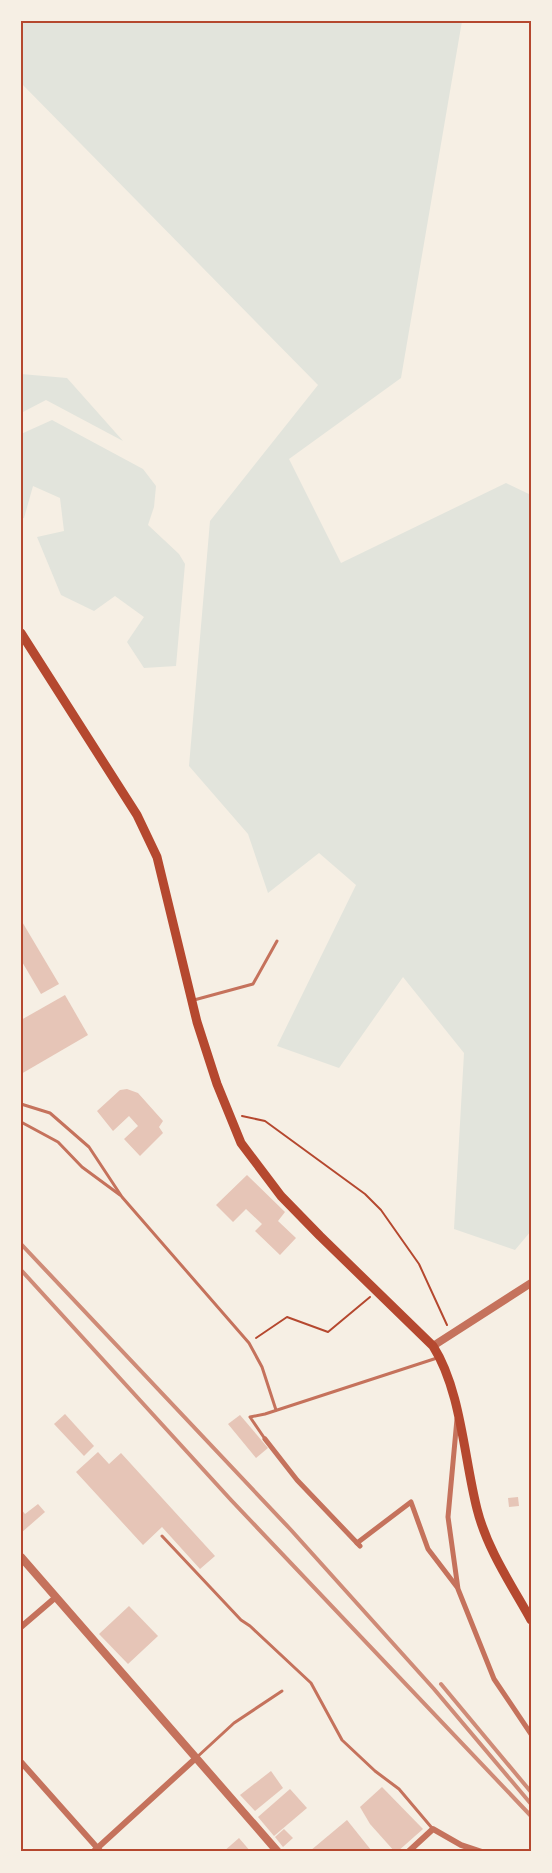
<svg xmlns="http://www.w3.org/2000/svg" width="552" height="1873" font-family="'DM Sans',sans-serif">
  <style>
    .green { fill: #e2e4dc }
    .building { fill: #e6c5b7 }
    .lines { fill: none; stroke-linecap: round; stroke-linejoin: round }
    .path { stroke: #b5482f; stroke-width: 2 }
    .service { stroke: #c5725c; stroke-width: 3 }
    .pedestrian { stroke: #c5725c; stroke-width: 5 }
    .minor { stroke: #c5725c; stroke-width: 6 }
    .tertiary { stroke: #c5725c; stroke-width: 8 }
    .secondary { stroke: #b5482f; stroke-width: 9 }
    .rail { stroke: #cf8b77; stroke-width: 4 }
    .neatline { fill: none; stroke: #b5482f; stroke-width: 2 }
  </style>
  <rect width="100%" height="100%" fill="#f6efe4"/>
  <g class="green">
    <polygon points="21,21 462,21 401,378 289,459 341,563 506,483 531,495 531,1231 515,1250 454,1229 464,1053 403,977 339,1068 277,1046 356,885 319,853 268,893 248,834 189,766 210,521 318,385 21,83"/>
    <polygon points="21,374 67,378 123,441 46,400 21,413"/>
    <polygon points="52,420 143,469 156,486 154,507 148,525 179,554 185,564 176,666 144,668 127,642 144,617 115,596 94,611 61,595 37,537 64,531 60,498 33,486 24,518 21,519 21,434"/>
  </g>
  <g class="building">
    <polygon points="21,920 59,984 41,994 21,960"/>
    <polygon points="65,995 88,1035 21,1074 21,1020"/>
    <polygon points="127,1089 138,1093 163,1121 159,1127 163,1133 140,1156 124,1139 138,1126 129,1116 113,1131 97,1111 120,1090"/>
    <polygon points="247,1175 285,1212 278,1221 296,1238 280,1255 255,1231 262,1224 246,1209 233,1222 216,1205"/>
    <polygon points="65,1414 94,1446 84,1456 54,1424"/>
    <polygon points="240,1415 268,1448 256,1458 228,1424"/>
    <polygon points="98,1452 109,1464 121,1453 215,1556 200,1569 162,1527 143,1545 76,1472"/>
    <polygon points="518,1497 519,1506 509,1507 508,1498"/>
    <polygon points="38,1504 45,1512 21,1533 21,1509 25,1514"/>
    <polygon points="129,1606 158,1636 128,1664 99,1634"/>
    <polygon points="271,1771 283,1788 255,1811 240,1795"/>
    <polygon points="382,1787 423,1829 397,1852 395,1852 370,1824 360,1807"/>
    <polygon points="290,1789 307,1808 274,1836 258,1817"/>
    <polygon points="347,1820 371,1850 369,1852 311,1852 310,1851"/>
    <polygon points="284,1829 293,1838 283,1847 275,1837"/>
    <polygon points="239,1838 251,1852 223,1852"/>
  </g>
  <g class="lines">
    <g class="path">
      <polyline points="242,1116 265,1121 365,1194 381,1210 419,1264 447,1325"/>
      <polyline points="256,1338 287,1317 328,1332 370,1297"/>
    </g>
    <g class="service">
      <polyline points="194,1000 253,984 277,941"/>
      <polyline points="21,1104 50,1113 89,1147 122,1197 249,1343 262,1367 276,1410"/>
      <polyline points="21,1122 58,1142 82,1167 120,1195"/>
      <polyline points="265,1439 250,1417 265,1414 437,1358"/>
      <polyline points="162,1536 241,1620 250,1626 311,1683 342,1740 375,1771 399,1789 432,1828"/>
      <polyline points="196,1758 234,1723 282,1691"/>
    </g>
    <g class="pedestrian">
      <polyline points="457,1419 448,1517 458,1589 494,1679 531,1734"/>
      <polyline points="265,1439 297,1480 360,1546"/>
      <polyline points="357,1543 411,1502 428,1549 457,1587"/>
    </g>
    <g class="minor">
      <polyline points="21,1627 56,1597"/>
      <polyline points="21,1762 101,1852"/>
      <polyline points="93,1852 196,1758"/>
      <polyline points="408,1852 433,1829 461,1845 482,1852"/>
    </g>
    <g class="tertiary">
      <polyline points="433,1346 531,1283"/>
      <polyline points="21,1557 278,1852"/>
    </g>
    <path class="secondary" d="M 21,633 L 137,815 L 157,857 L 197,1022 L 217,1084 L 241,1143 L 281,1196 L 320,1236 L 433,1346 C 461,1390 464,1458 477,1509 C 487,1549 511,1584 531,1620"/>
    <g class="rail">
      <polyline points="21,1244 291,1530 434,1689 531,1804"/>
      <polyline points="21,1270 231,1500 531,1816"/>
      <polyline points="441,1684 531,1792"/>
    </g>
  </g>
  <rect width="552" height="1873" fill="none" stroke="#f6efe4" stroke-width="45"/>
  <rect x="22" y="22" width="508" height="1828" class="neatline"/>
</svg>
